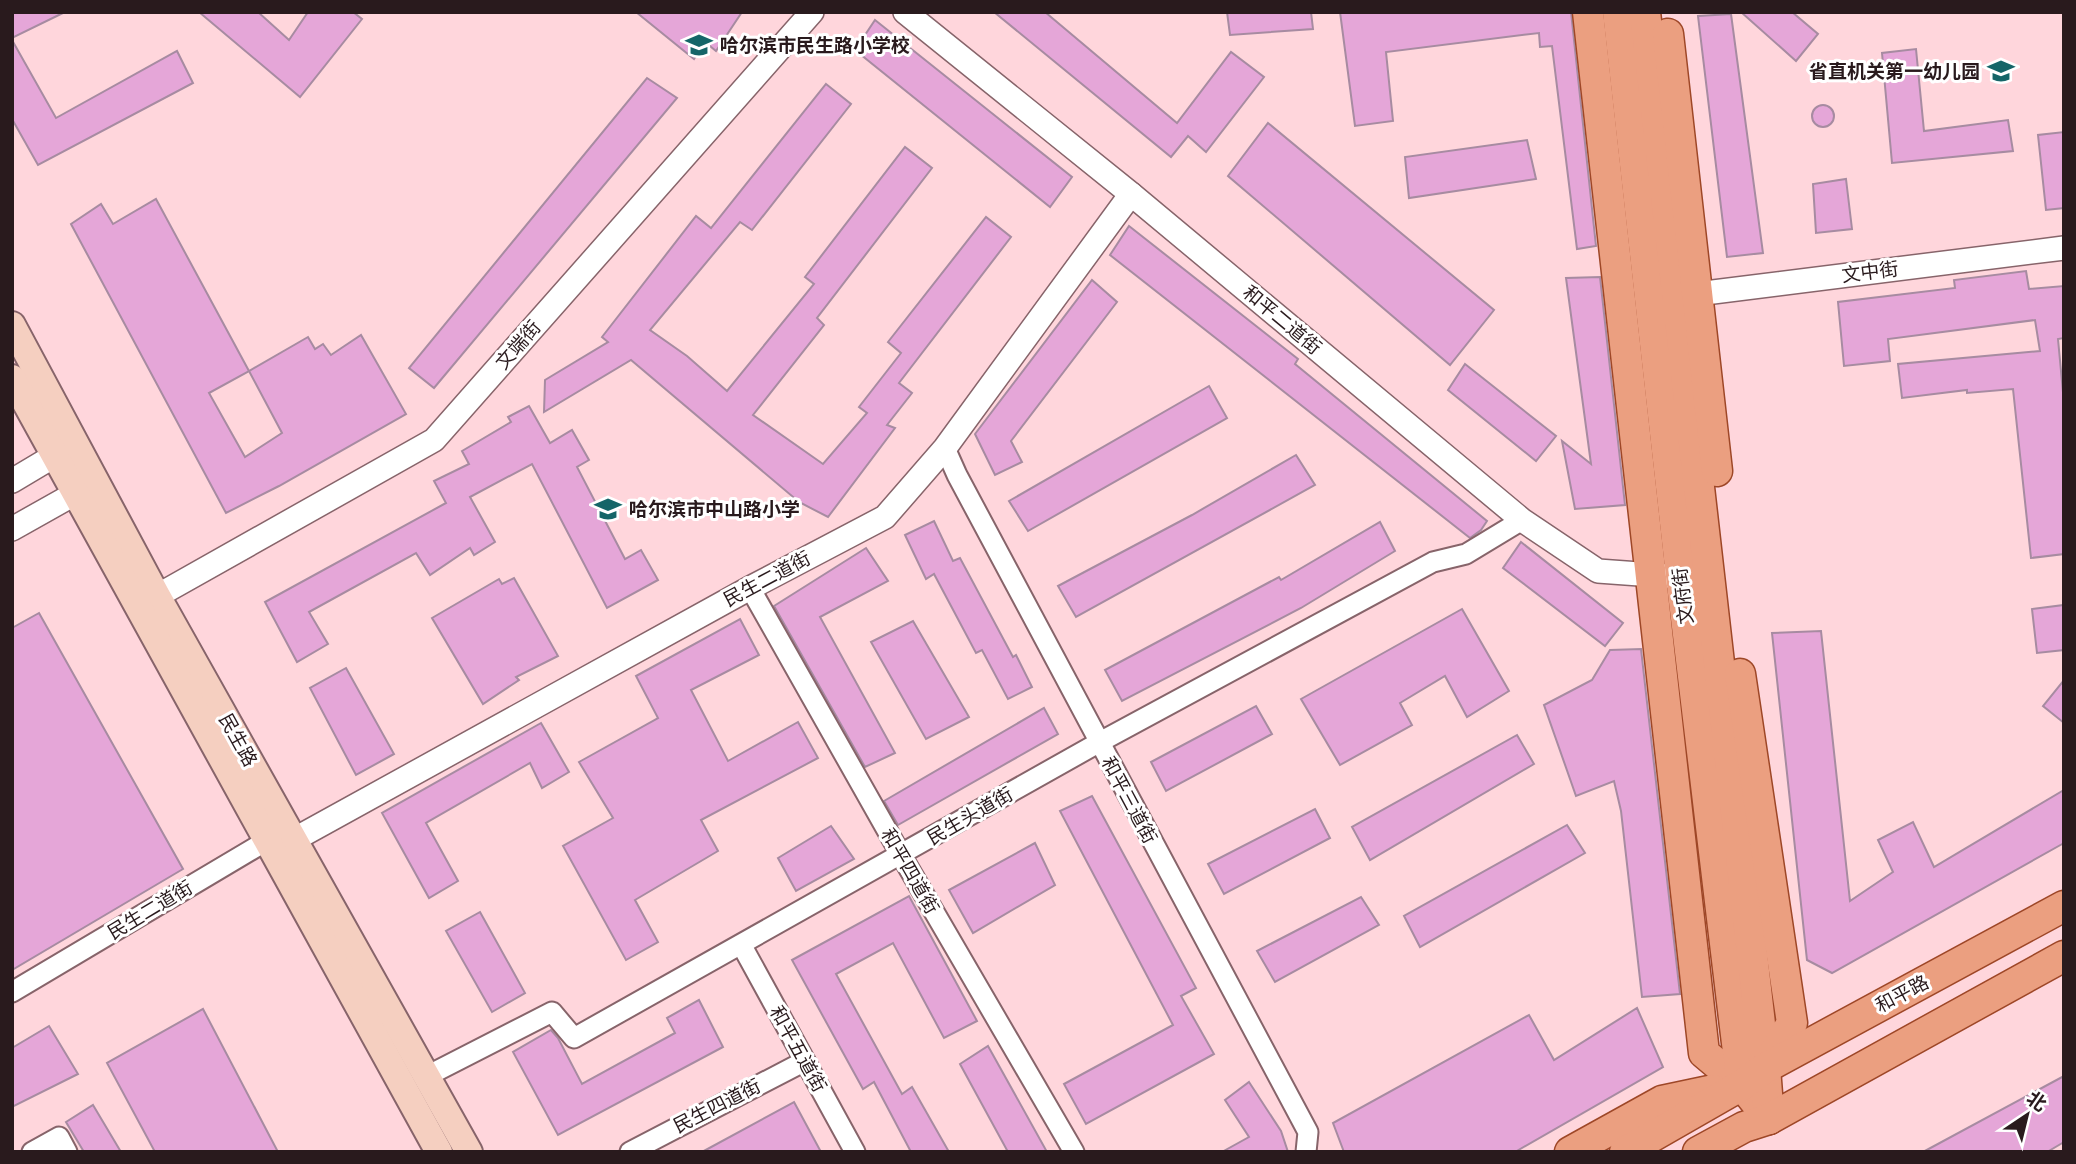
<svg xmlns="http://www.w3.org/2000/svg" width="2076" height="1164" font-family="Arial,'Noto Sans SC',sans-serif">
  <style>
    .building { fill: #e5a6d8; stroke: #a78ba1; stroke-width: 2; fill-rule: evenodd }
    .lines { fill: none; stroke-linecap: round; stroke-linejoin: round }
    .minor-casing { stroke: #87646a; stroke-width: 23 }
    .tertiary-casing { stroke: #87646a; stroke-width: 26 }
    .secondary-casing { stroke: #87646a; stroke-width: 30 }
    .primary-casing { stroke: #9e4727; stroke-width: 33 }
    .minor { stroke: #fff; stroke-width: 19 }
    .tertiary { stroke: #fff; stroke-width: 23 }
    .secondary { stroke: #f5cfc0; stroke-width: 26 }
    .primary { stroke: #eb9f80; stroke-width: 30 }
    .labels { text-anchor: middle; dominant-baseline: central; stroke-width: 6; stroke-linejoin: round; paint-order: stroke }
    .poi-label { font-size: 19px; font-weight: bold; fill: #291a1d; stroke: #fff; text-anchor: start }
    .street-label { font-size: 19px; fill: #291a1d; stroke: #fff }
  </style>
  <rect width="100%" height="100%" fill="#ffd6dc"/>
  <g class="building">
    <polygon points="12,12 65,12 12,38"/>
    <polygon points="199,12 258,12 289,40 308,12 353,12 362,19 300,97"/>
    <polygon points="636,12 742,12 716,51 705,42 694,59"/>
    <polygon points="994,12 1045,12 1177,123 1231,52 1264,77 1206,152 1188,136 1171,157"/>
    <polygon points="1227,12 1311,12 1313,29 1230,35"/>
    <polygon points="1340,12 1571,12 1596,246 1577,249 1552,46 1540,47 1539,33 1386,52 1393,121 1355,126"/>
    <polygon points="1741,12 1792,12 1818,34 1796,61"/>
    <polygon points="1731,14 1763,253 1727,257 1698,16"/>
    <polygon points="875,20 1072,177 1050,207 855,50"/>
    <polygon points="12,40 56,118 177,51 193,83 38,165 12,119"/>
    <polygon points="1916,49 1924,131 2008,120 2013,151 1892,163 1882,53"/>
    <polygon points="647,78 677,98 434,388 409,368"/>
    <polygon points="826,84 851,104 752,230 740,222 650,330 687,356 727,391 814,284 805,277 905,147 932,168 817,318 824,325 753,415 823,464 867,413 859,407 901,353 888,342 986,217 1011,237 899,383 912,393 887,425 895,428 828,517 799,502 631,360 544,412 545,380 608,342 602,337 696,216 711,228"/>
    <circle cx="1823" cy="116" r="11"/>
    <polygon points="1268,123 1494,310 1450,365 1228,176"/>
    <polygon points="2064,132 2064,208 2046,210 2038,135"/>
    <polygon points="1527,140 1536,179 1409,198 1405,157"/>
    <polygon points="1846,179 1852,229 1816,233 1813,184"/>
    <path d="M 156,199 L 249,371 L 308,337 L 315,349 L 323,344 L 331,355 L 361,335 L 406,414 L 279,486 L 226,513 L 71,224 L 101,204 L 113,224 ZM 249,371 L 282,433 L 245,457 L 209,393 Z"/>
    <polygon points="1129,226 1298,359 1295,364 1487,521 1481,530 1470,538 1110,255"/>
    <polygon points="2026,271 2029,289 2064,286 2064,338 2058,339 2064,403 2064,554 2031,558 2013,389 1967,393 1967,390 1902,398 1898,364 2040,351 2035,320 1888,339 1890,361 1844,366 1838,302 1955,288 1954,280"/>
    <polygon points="1600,277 1625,505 1575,509 1562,441 1591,464 1566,278"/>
    <polygon points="1092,280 1117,302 1011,441 1022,462 995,475 975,434"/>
    <polygon points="1465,364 1556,436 1536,461 1448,390"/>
    <polygon points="1209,386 1227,418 1028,531 1009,501"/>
    <polygon points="529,406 550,443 572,430 589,460 577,467 625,559 641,550 658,580 607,608 532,464 470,497 495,542 474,555 470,548 430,575 416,553 309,612 328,644 297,662 265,602 446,503 434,481 469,464 462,451 511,422 508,417"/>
    <polygon points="1296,455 1315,485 1076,617 1058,586 1192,515"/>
    <polygon points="934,521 953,561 960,558 1013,657 1016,655 1032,687 1008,699 982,650 976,653 934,574 926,579 905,535"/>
    <polygon points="1380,522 1395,551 1301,608 1122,701 1105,670 1279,577 1281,580"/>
    <polygon points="1521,542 1623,623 1605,646 1503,568"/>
    <polygon points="866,548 888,581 820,617 895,753 865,767 774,606"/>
    <polygon points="514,578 558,656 516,677 519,680 483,704 432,618 499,579 502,584"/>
    <polygon points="2064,605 2064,650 2037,653 2032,609"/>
    <polygon points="1462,609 1509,691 1467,717 1445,676 1400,703 1412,725 1340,765 1301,699"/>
    <polygon points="39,613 183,869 12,970 12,628"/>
    <polygon points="740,619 759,655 691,690 728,761 798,722 818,758 701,820 718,851 635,900 658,942 626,960 563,846 613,818 579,762 658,718 636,676"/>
    <polygon points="913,621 969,717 926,739 871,642"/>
    <polygon points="1821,631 1850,901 1893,872 1878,840 1913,822 1934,867 2064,790 2064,843 1832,973 1807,960 1772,633"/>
    <polygon points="1641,649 1680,994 1642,997 1621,811 1614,781 1576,796 1544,705 1592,680 1610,650"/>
    <polygon points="346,668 394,754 356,775 310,688"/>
    <polygon points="2064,680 2064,723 2043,706"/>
    <polygon points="1256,706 1272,734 1166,791 1151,762"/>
    <polygon points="1044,708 1058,734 898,825 884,801"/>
    <polygon points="541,723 569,772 542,788 530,763 426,823 458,881 429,898 382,813"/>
    <polygon points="1517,735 1534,764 1370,860 1352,827"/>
    <polygon points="1092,796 1196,988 1181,996 1214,1054 1086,1124 1064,1084 1173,1025 1060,811"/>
    <polygon points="1315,809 1330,838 1224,894 1208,864"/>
    <polygon points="1567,825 1585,853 1420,947 1404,916"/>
    <polygon points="831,826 854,859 796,891 778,858"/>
    <polygon points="1035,843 1055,885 973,933 949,890"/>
    <polygon points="909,896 977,1021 944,1038 893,943 836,974 902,1094 912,1087 949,1152 911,1152 874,1082 863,1089 792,960"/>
    <polygon points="1361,897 1379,925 1275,982 1257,951"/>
    <polygon points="480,912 525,993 492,1012 446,931"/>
    <polygon points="699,1000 723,1047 558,1135 513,1052 551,1030 558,1038 582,1084 675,1033 667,1018"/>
    <polygon points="1637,1008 1663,1067 1515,1152 1344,1152 1333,1123 1529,1015 1554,1060"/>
    <polygon points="203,1009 278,1152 155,1152 107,1063"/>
    <polygon points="49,1026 78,1074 12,1107 12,1048"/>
    <polygon points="988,1046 1047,1152 1008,1152 960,1064"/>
    <polygon points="2064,1076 2064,1142 2047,1152 1923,1152"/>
    <polygon points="1249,1082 1281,1131 1288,1152 1222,1152 1249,1137 1225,1100"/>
    <polygon points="794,1102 821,1152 702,1152"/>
    <polygon points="93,1105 121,1152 84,1152 66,1122"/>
  </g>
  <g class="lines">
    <defs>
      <g id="minor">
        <polyline points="945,448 957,475 1308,1132 1306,1152"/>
        <polyline points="750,588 901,855 1074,1152"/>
        <polyline points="742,946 855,1152"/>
        <polyline points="12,992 278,834"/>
        <polyline points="427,1076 552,1012 574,1038 1098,743 1433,562 1466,554 1522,520"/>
        <polyline points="32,1152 59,1137 67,1152"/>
        <polyline points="630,1152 805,1061"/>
      </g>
      <g id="tertiary">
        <polyline points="905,12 1131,194 1522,520 1598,571 1667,576"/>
        <polyline points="1681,296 2064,248"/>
        <polyline points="12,481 69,447"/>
        <polyline points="12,529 92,484"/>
        <polyline points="157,596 434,440 812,12"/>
        <polyline points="295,839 750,588 885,517 945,448 1131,194"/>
      </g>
      <g id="secondary">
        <polyline points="12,325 157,596 469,1152"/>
        <polyline points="12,378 439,1152"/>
      </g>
      <g id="primary">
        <polyline points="1588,12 1704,1053 1742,1085"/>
        <polyline points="1618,12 1681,576 1742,1085 1769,1119"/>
        <polyline points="1645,12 1765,1068 1769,1119"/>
        <polyline points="1668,34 1717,471"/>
        <polyline points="1740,674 1792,1023 1765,1068"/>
        <polyline points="1570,1152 1662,1101 1714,1090"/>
        <polyline points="1625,1152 1742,1085 1765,1068 2064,906"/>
        <polyline points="1698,1152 1744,1127 1769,1119 2064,956"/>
      </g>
    </defs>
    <use href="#minor" class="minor-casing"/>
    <use href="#tertiary" class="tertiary-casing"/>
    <use href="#secondary" class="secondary-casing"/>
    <use href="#primary" class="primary-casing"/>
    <use href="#minor" class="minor"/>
    <use href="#tertiary" class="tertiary"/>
    <use href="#secondary" class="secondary"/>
    <use href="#primary" class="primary"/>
  </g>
  <defs>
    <symbol id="school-bare" viewBox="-9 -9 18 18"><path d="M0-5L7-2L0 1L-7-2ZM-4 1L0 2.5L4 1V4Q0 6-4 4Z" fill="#156568" stroke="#fff" stroke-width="2.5" paint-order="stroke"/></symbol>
  </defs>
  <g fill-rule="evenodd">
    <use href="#school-bare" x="680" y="26" width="38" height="38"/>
    <use href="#school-bare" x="1982" y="52" width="38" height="38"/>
    <use href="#school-bare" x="589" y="490" width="38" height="38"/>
  </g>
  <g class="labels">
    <g class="poi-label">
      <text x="720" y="45">哈尔滨市民生路小学校</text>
      <text x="1980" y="71" text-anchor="end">省直机关第一幼儿园</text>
      <text x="629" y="509">哈尔滨市中山路小学</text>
    </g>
    <g class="street-label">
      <text transform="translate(1870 272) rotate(-7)">文中街</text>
      <text transform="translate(1282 320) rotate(40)">和平二道街</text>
      <text transform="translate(518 345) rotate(-49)">文端街</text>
      <text transform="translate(767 579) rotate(-28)">民生二道街</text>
      <text transform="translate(1683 596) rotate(-97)">文府街</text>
      <text transform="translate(238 740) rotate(61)">民生路</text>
      <text transform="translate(1129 800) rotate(62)">和平三道街</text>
      <text transform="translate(970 816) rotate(-30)">民生头道街</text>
      <text transform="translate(910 871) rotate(60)">和平四道街</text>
      <text transform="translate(150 910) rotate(-31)">民生二道街</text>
      <text transform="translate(1902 994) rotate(-28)">和平路</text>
      <text transform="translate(798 1049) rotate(61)">和平五道街</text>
      <text transform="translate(717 1106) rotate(-27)">民生四道街</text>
    </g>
  </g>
  <rect width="2076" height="1164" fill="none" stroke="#291a1d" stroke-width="28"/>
  <g transform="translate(2027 1115) rotate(35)" stroke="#ffffff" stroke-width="5" paint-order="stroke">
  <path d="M0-5L12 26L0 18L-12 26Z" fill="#291a1d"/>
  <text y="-10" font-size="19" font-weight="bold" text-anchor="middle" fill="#291a1d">北</text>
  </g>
</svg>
